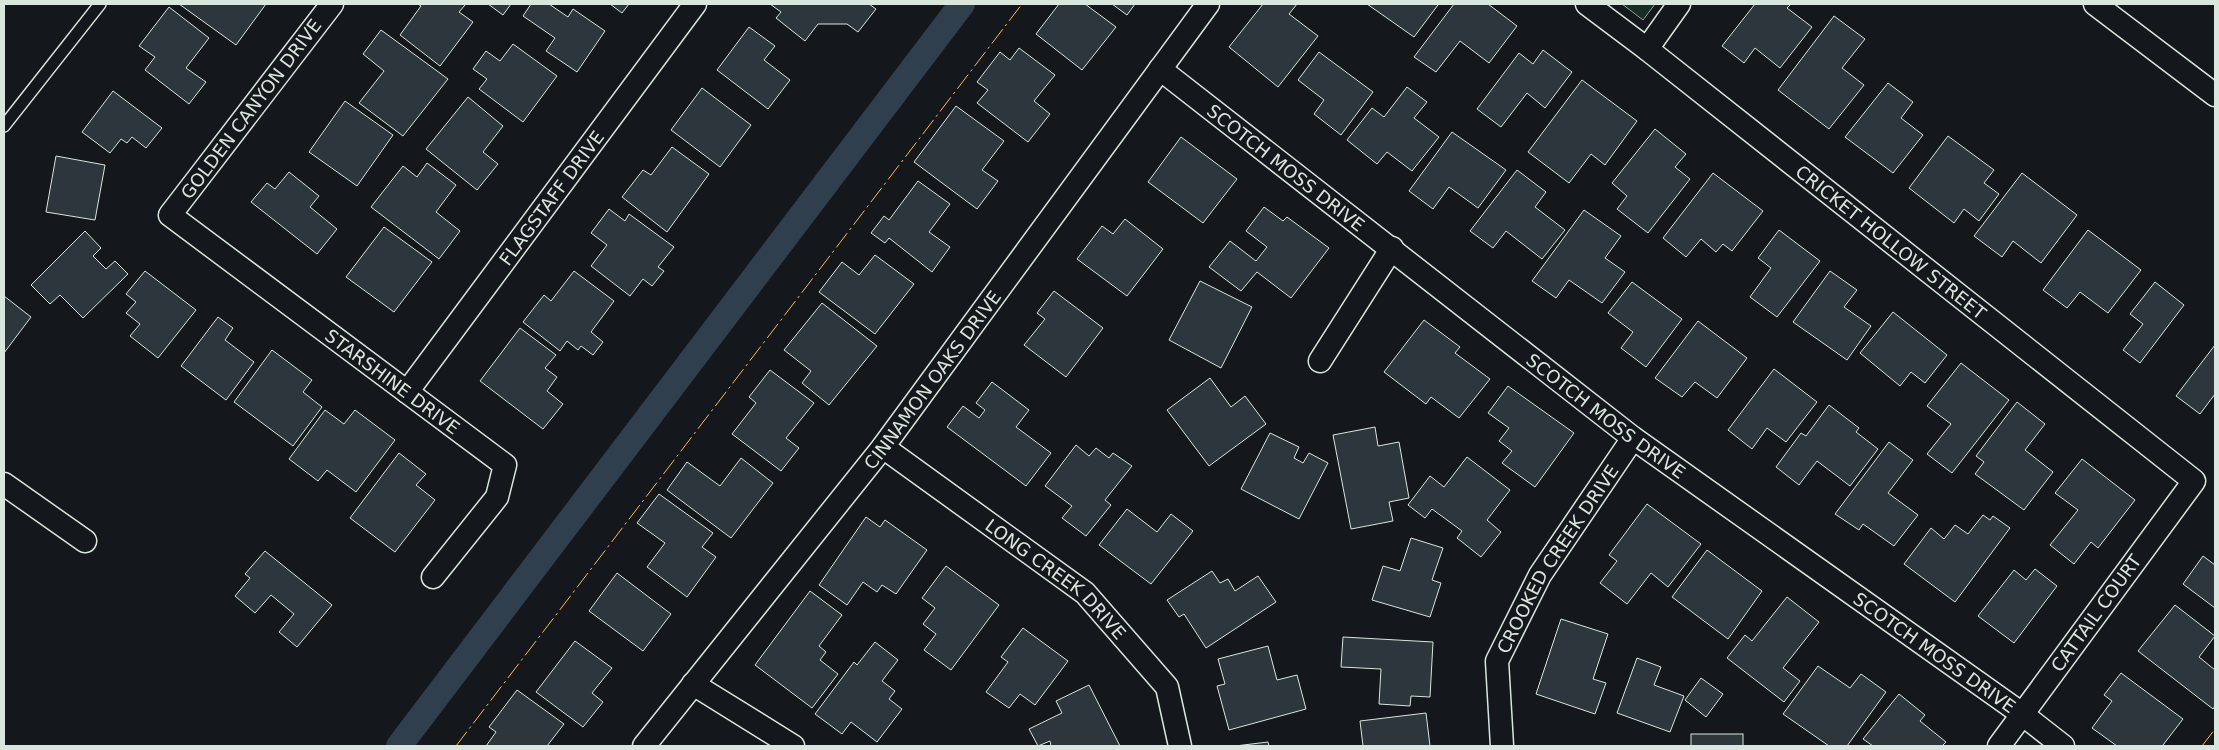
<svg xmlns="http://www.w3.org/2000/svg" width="2219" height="750" font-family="'DejaVu Sans',sans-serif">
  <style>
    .green { fill: #1a2d24; stroke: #939e99 }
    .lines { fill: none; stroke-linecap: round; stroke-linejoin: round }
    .canal { stroke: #2f3f4d; stroke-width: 26 }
    .building { fill: #2c363c; stroke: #d8e6dc }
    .lane-casing { stroke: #d8e6dc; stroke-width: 14 }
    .street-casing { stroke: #d8e6dc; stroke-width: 25 }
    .lane { stroke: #14181c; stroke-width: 11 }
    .street { stroke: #14181c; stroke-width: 22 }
    .power { stroke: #ffb74d; stroke-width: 1; stroke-dasharray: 18 4 2.5 4; stroke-linecap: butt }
    .labels { text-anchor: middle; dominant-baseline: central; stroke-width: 4; stroke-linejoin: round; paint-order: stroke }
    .street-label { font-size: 18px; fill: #d8e6dc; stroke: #14181c }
  </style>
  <rect width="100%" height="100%" fill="#14181c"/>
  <polygon class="green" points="1622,4 1655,4 1643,20"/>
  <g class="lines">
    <polyline class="canal" points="399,746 962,4"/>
  </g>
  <g class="building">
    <polygon points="179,4 266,4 236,45"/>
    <polygon points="418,4 466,4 459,12 473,22 440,66 400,35 421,6"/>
    <polygon points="488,4 511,4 503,15"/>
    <polygon points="531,4 549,4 568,17 573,9 605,31 577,72 546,51 555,38 523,16"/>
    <polygon points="610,4 629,4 622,13"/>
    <polygon points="770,4 869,4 876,9 858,32 847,24 818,24 805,41 776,18 781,12"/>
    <polygon points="1059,4 1085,4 1116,27 1082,70 1036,34"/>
    <polygon points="1112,4 1135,4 1127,15"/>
    <polygon points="1263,4 1297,4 1289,14 1318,36 1278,87 1229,47"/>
    <polygon points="1367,4 1436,4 1438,5 1414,37"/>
    <polygon points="1454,4 1488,4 1517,26 1489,63 1460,41 1436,72 1414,57"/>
    <polygon points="1755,4 1791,4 1787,8 1812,27 1780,68 1755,48 1744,63 1722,46"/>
    <polygon points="169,7 209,38 186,68 206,82 189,104 145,70 155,57 139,46"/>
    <polygon points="1834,16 1865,39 1842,68 1864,85 1829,129 1778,90"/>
    <polygon points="749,27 775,46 764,60 790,80 768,109 717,70"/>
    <polygon points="381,30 448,79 403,136 359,103 384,71 363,54"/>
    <polygon points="513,44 557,76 523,122 479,89 487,79 473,69 486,51 500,61"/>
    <polygon points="1019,48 1055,75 1034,101 1050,114 1028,142 977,103 988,90 977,82 1000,52 1010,60"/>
    <polygon points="1543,50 1572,72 1545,108 1527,93 1501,127 1477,109 1519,53 1533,64"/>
    <polygon points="1319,52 1373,92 1341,135 1314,114 1324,100 1298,80"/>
    <polygon points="1582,80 1637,121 1605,165 1591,154 1569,183 1528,152"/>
    <polygon points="1888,83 1913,102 1901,118 1923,135 1893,173 1845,137"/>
    <polygon points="1407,87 1427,102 1414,118 1439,137 1412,171 1387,152 1377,164 1347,140 1372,108 1384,117"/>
    <polygon points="702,88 751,125 720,167 671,130"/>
    <polygon points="113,91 162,128 146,148 132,137 127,143 121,139 110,153 82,132"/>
    <polygon points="468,97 503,126 483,152 498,164 477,190 426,149"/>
    <polygon points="345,101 393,135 357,186 309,152"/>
    <polygon points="956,106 1004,141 982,170 998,181 977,209 914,162"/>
    <polygon points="1655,129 1686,154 1675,167 1690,179 1648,233 1617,209 1627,196 1612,183"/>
    <polygon points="1452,132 1506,170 1478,208 1449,187 1433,209 1409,191"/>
    <polygon points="1948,136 1994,170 1984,183 1999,194 1979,221 1964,209 1954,223 1909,188"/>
    <polygon points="1181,137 1237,179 1203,223 1148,182"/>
    <polygon points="672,147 709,174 667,232 622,197 643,170 651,175"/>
    <polygon points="56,156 105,165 95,220 46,212"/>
    <polygon points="427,163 456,185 436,212 460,231 439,259 371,207 403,166 417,177"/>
    <polygon points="1517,170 1546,192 1535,207 1565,230 1542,259 1506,231 1493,248 1470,231"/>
    <polygon points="289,172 319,196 310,207 337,229 317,254 251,202 267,183 275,189"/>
    <polygon points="1713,173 1763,211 1732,251 1723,244 1716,252 1701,239 1686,257 1663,238"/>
    <polygon points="2022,173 2077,215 2041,263 2013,241 2002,257 1974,236"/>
    <polygon points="918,181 950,204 929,232 950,247 932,272 889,238 885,243 871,233 884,216 889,220"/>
    <polygon points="1264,207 1283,221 1287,217 1329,248 1291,298 1257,272 1241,291 1209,267 1230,241 1256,261 1267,247 1246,231"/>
    <polygon points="609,209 625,221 629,214 674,247 658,267 664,271 652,286 643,279 630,296 591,266 607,245 591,233"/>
    <polygon points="1584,210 1621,236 1605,258 1625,272 1602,303 1569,280 1556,298 1532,281"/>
    <polygon points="1125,219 1163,249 1127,296 1077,259 1102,226 1113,234"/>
    <polygon points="384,227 432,262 394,312 346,277"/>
    <polygon points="1779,230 1820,261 1777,317 1750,297 1771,268 1758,258"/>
    <polygon points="2088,230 2141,270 2108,313 2080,292 2067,308 2043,290"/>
    <polygon points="85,231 101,248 93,256 106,269 115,261 128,274 83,318 60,295 50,304 31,285"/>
    <polygon points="875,255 914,284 875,334 819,292 842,262 859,275"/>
    <polygon points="145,271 196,310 158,358 130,336 140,324 126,313 136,302 126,294"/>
    <polygon points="574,271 614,301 591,332 603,342 593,355 581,346 578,350 567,341 560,351 523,322 544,295 551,301"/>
    <polygon points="1830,271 1857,290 1844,307 1871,326 1847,360 1793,322"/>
    <polygon points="1200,281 1252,307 1221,368 1169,340"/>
    <polygon points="1632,282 1682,319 1646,367 1621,348 1633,332 1608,313"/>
    <polygon points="2155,282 2184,305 2140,363 2123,350 2143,324 2130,314"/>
    <polygon points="1054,291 1103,328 1066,377 1024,345 1045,319 1037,313"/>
    <polygon points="4,296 31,317 4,353"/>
    <polygon points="822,303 877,346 829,405 802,383 811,371 784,350"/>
    <polygon points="1893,312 1947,355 1925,383 1911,372 1900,386 1860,353"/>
    <polygon points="218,317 233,328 225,340 254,362 226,400 181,366"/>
    <polygon points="1424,320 1460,347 1455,353 1490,379 1459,418 1431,397 1426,404 1384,372"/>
    <polygon points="1698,321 1747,358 1717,398 1695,382 1682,397 1655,378"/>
    <polygon points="520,328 556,355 545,368 557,377 547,391 563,404 543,429 480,381"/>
    <polygon points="2215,345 2215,394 2200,414 2176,396"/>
    <polygon points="272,350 312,380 303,392 322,407 293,446 234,402"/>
    <polygon points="1961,363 2009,400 1952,473 1927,454 1951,424 1927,406"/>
    <polygon points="1774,369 1817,402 1786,442 1767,428 1752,449 1728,430"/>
    <polygon points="770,370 814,403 786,438 799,448 781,471 732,434 756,403 749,397"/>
    <polygon points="1210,378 1231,407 1245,396 1266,424 1209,466 1167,410"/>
    <polygon points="992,382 1029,410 1016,427 1051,453 1026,486 947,427 963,406 979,418 985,410 976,403"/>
    <polygon points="1508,386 1574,433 1535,487 1502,463 1512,451 1499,441 1509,428 1488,413"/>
    <polygon points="2017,402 2045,424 2025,450 2053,472 2024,510 1975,474 1984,462 1976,456"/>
    <polygon points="1829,405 1859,428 1856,432 1878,449 1850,486 1817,461 1799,485 1776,467 1801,433 1806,436"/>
    <polygon points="325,410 344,424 355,410 395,440 356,492 327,470 318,481 289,459"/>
    <polygon points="1375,427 1378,446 1399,442 1409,498 1389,502 1393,521 1351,529 1333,435"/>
    <polygon points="1270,433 1299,447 1294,458 1303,463 1309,453 1328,463 1299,519 1241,489"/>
    <polygon points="1889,442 1913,460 1888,493 1918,515 1894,546 1863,524 1859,530 1835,514"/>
    <polygon points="1076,445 1089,456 1096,448 1109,458 1113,453 1132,466 1105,500 1111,505 1086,536 1062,518 1072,506 1045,486"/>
    <polygon points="399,453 426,474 416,485 435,500 395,552 350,518"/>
    <polygon points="1467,457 1510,490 1487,520 1501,532 1481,557 1457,538 1462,531 1432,509 1425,518 1408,505 1430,476 1444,487"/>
    <polygon points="741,458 773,483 731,538 667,490 687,462 720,486"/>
    <polygon points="2082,459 2135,500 2098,548 2091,542 2074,564 2050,545 2078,510 2055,493"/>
    <polygon points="659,494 713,533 702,547 716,557 687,597 647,567 665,543 637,523"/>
    <polygon points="1647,504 1701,544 1668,587 1651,573 1627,604 1600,583 1617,561 1609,555"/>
    <polygon points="1127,509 1157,532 1171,514 1193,531 1151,584 1099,545"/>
    <polygon points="1983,515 1990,520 1993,516 2010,528 1955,602 1904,564 1931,528 1944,539 1955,525 1968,534"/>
    <polygon points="866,517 880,527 885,520 927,550 896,594 882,585 877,592 863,582 847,605 819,585"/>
    <polygon points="1411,538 1443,548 1432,580 1441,583 1430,617 1372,600 1383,566 1400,571"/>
    <polygon points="1707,550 1762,591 1728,639 1672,597"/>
    <polygon points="265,551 332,605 297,647 279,632 294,614 271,595 255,613 235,596 250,578 245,574"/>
    <polygon points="2203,556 2215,565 2215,608 2183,584"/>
    <polygon points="946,566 999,605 951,670 924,650 936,634 923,624 935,608 922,598"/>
    <polygon points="2035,569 2057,586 2014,643 1978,616 2014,570 2026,580"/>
    <polygon points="1212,571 1220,583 1228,579 1235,591 1258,576 1276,602 1206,648 1184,614 1179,617 1167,600"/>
    <polygon points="617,573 671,614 643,651 589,611"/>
    <polygon points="810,591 842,615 819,646 826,652 820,660 838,674 812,708 755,665"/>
    <polygon points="1787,597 1819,622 1783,668 1800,681 1784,702 1727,658 1745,635 1752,641"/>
    <polygon points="2175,605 2215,636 2199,657 2215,670 2215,706 2213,709 2138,651"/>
    <polygon points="1561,619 1608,634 1593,679 1606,683 1595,714 1536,694"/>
    <polygon points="1023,628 1068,661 1035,705 1020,694 1009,708 986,692 1008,662 1001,657"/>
    <polygon points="1343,637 1433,642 1430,697 1411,696 1410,706 1379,704 1381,669 1341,667"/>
    <polygon points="575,641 612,668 592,693 603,702 583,727 536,692"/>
    <polygon points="875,642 898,660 882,681 895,691 889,699 902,709 877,742 851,722 842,734 815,714 854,662 857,665"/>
    <polygon points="1268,646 1277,680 1297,675 1306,709 1229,730 1217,686 1225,684 1218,659"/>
    <polygon points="1637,658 1661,667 1654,685 1684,696 1670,732 1617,713"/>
    <polygon points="1818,666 1850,688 1861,674 1886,692 1847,746 1829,746 1783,714"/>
    <polygon points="2121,673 2183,719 2163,745 2165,746 2117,746 2092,728 2112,701 2104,695"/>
    <polygon points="1701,678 1723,694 1706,717 1685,700"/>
    <polygon points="1089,685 1120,746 1051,746 1050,741 1038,746 1029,729 1062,713 1056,701"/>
    <polygon points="517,690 564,724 547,746 486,746 496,732 489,727"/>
    <polygon points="1899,694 1925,715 1920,721 1946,742 1942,746 1873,746 1863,739"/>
    <polygon points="1426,713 1430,746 1363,746 1360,721"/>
    <rect x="1691" y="734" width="52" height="12"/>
    <polygon points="1268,742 1269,746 1235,746"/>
  </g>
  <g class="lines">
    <defs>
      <polyline id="lane" points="4,126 100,4"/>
      <g id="street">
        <path id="s1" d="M 332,4 L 170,215 L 505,465 L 497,497 L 433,577"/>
        <path id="s2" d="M 1587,4 L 1647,49 L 2194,481 L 1999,746"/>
        <polyline points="2095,4 2215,95"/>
        <polyline points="1647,49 1679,4"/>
        <path id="s3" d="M 1160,69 L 1633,438 L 2022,714 L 2063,746"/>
        <polyline points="1320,361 1392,248"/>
        <path id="s4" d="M 407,392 L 695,4"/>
        <path id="s5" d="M 883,447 L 1085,593 L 1167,687 L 1180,746"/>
        <polyline points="4,484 85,541"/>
        <polyline points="693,684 793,746"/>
        <path id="s6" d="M 644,746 L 883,447 L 1208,4"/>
        <path id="s7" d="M 1502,746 L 1497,661 L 1540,575 L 1633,438"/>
      </g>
    </defs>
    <use href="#lane" class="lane-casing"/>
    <use href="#street" class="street-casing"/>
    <use href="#lane" class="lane"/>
    <use href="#street" class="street"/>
    <g class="power">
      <polyline points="456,746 1022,4"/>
      <polyline points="2202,746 2215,729"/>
    </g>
  </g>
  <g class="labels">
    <g class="street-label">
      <text transform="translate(251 109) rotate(-53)">GOLDEN CANYON DRIVE</text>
      <text stroke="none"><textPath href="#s3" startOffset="160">SCOTCH MOSS DRIVE</textPath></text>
      <text stroke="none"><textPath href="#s4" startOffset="242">FLAGSTAFF DRIVE</textPath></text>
      <text stroke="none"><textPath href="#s2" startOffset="386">CRICKET HOLLOW STREET</textPath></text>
      <text stroke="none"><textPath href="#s6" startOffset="466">CINNAMON OAKS DRIVE</textPath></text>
      <text stroke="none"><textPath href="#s1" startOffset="544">STARSHINE DRIVE</textPath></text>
      <text stroke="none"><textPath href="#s3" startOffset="565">SCOTCH MOSS DRIVE</textPath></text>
      <text stroke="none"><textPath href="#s7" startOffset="204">CROOKED CREEK DRIVE</textPath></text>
      <text stroke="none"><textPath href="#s5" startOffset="218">LONG CREEK DRIVE</textPath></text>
      <text transform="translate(2096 613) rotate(-54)">CATTAIL COURT</text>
      <text stroke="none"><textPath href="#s3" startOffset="970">SCOTCH MOSS DRIVE</textPath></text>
    </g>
  </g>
  <rect width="2219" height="750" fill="none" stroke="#d8e6dc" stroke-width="10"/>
</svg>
